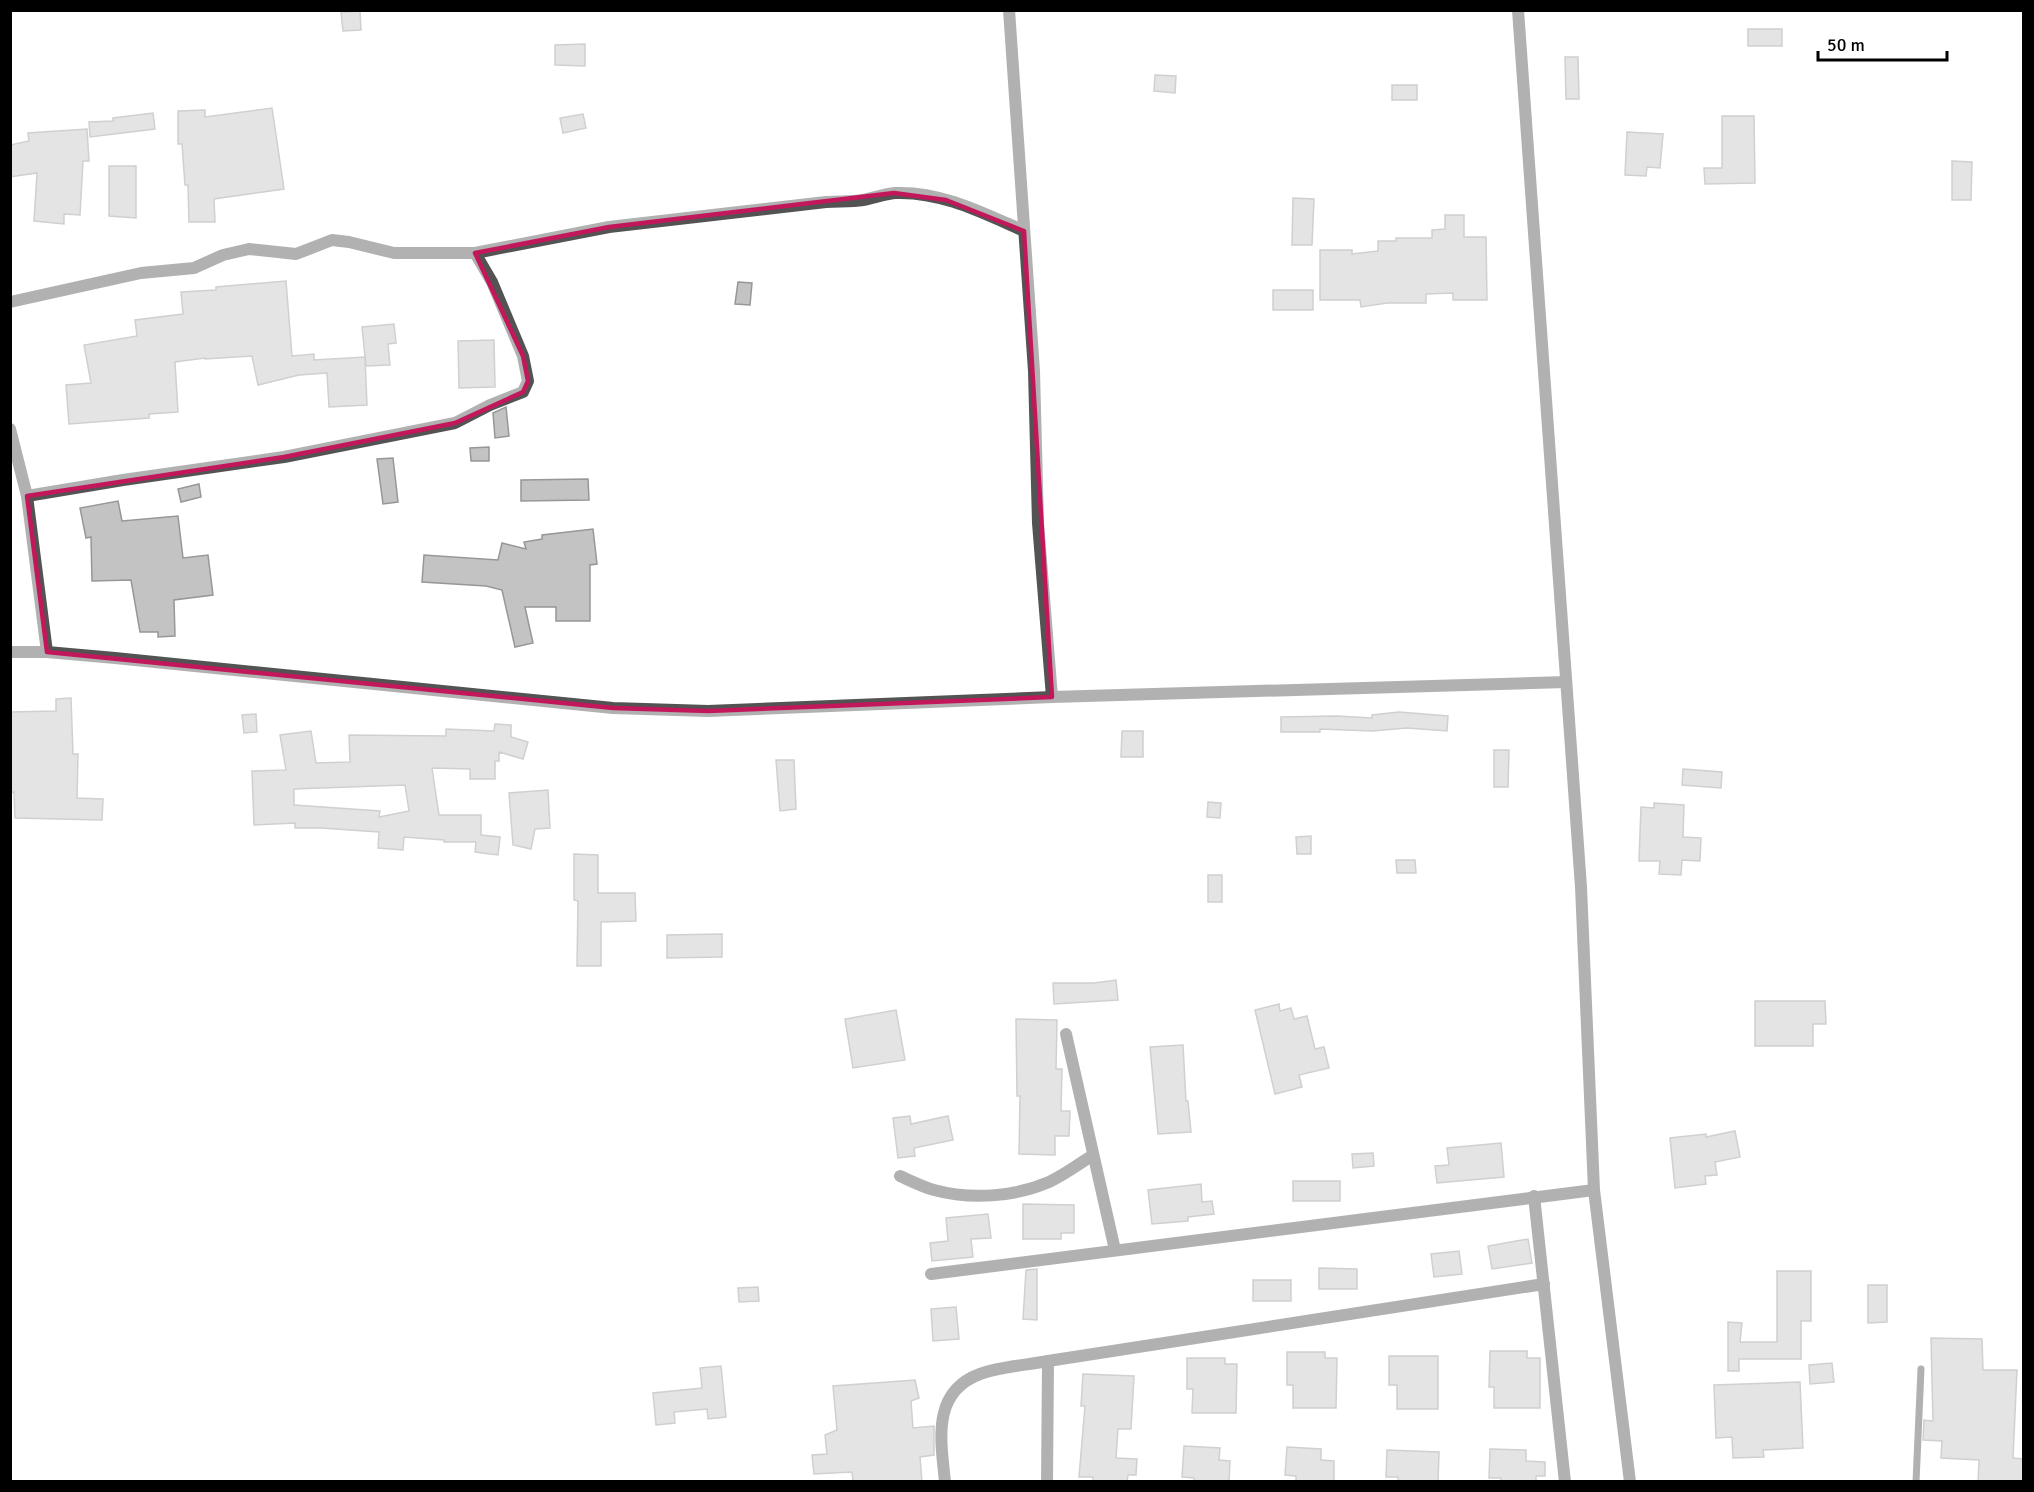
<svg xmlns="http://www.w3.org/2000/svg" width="2034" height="1492" font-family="Signika,sans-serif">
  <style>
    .building { fill: #c3c3c3; stroke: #979797; stroke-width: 1.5; fill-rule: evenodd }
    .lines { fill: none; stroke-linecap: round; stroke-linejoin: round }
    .lane { stroke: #535353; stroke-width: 7 }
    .street { stroke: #535353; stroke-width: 12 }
    .marked { fill: none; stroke: #c2185b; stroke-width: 4.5; stroke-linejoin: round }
  </style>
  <rect width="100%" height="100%" fill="#fff"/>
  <g class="building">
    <polygon points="360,11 361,30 343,31 341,12"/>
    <rect x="1748" y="29" width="34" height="17"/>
    <polygon points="585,44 585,66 555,65 555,45"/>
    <polygon points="1565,57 1578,57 1579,99 1566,99"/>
    <polygon points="1155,75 1176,76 1175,93 1154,91"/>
    <rect x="1392" y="85" width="25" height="15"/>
    <polygon points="272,108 284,189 214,199 215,222 189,222 188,185 185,185 182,144 178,144 178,111 205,110 205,117"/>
    <polygon points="153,113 155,129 90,137 89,122 113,121 113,118"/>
    <polygon points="583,114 586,128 563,133 560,118"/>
    <polygon points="1722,116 1754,116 1755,183 1705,184 1704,168 1722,168"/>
    <polygon points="87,129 89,161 83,161 80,215 64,214 64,224 34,221 37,173 10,177 10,145 29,141 28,133"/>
    <polygon points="1627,132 1663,134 1660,168 1647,167 1646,176 1625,175"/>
    <polygon points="1952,161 1972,162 1971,200 1952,200"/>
    <polygon points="109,166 136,166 136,218 109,216"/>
    <polygon points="1293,198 1314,199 1312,245 1292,245"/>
    <polygon points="1445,215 1464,215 1464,237 1486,237 1487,300 1453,300 1453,293 1426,294 1426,303 1387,303 1361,307 1360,300 1320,300 1320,250 1352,250 1352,254 1378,251 1378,241 1396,241 1396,238 1432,238 1432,230 1445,229"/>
    <polygon points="286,281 292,356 314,354 314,360 365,357 367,405 329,407 327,373 299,375 258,385 252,356 205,359 205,358 175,362 178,412 149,414 149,418 69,424 66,385 91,383 84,345 137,336 135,320 183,314 181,292 216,290 216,287"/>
    <polygon points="738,282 752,283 750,305 735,304"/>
    <rect x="1273" y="290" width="40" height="20"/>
    <polygon points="394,324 396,343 388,344 390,365 366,366 362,327"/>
    <polygon points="494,340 495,387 459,388 458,341"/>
    <polygon points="506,407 509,436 495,438 493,413"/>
    <polygon points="489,447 489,461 471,461 470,448"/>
    <polygon points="393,458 398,502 383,504 377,459"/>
    <polygon points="588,479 589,500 521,501 521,480"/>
    <polygon points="199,484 201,497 181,502 178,489"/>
    <polygon points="118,501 122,521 178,516 183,558 208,555 213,595 174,600 175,636 158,637 158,632 140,632 131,580 92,581 91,537 86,538 80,508"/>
    <polygon points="593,529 597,564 590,565 590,621 556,621 556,607 525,607 533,643 515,647 502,590 486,586 422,582 424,555 498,560 502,543 526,549 524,542 542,539 542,535"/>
    <polygon points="71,698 73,754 78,754 77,798 103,799 102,820 15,818 14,792 10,793 10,712 56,711 56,699"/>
    <polygon points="1399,712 1448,716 1447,731 1407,728 1372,731 1320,729 1320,732 1281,732 1281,717 1336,716 1372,718 1372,715"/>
    <polygon points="256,714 257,732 244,733 242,715"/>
    <path d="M 495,724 L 511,725 L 511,737 L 528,742 L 523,759 L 499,752 L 499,761 L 495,761 L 495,779 L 470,779 L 470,769 L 432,768 L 439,815 L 481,815 L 481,835 L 500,837 L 498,855 L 475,852 L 476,842 L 444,842 L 444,840 L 404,837 L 403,850 L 378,848 L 379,832 L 321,828 L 295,828 L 295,823 L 254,825 L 252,771 L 286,770 L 280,735 L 311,731 L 316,763 L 350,762 L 349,735 L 446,736 L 446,729 L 494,731 ZM 405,785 L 409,811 L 379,817 L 380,811 L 294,805 L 294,789 Z"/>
    <polygon points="1122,731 1143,731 1143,757 1121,757"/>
    <polygon points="1494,750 1509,750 1508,787 1494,787"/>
    <polygon points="776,760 794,760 796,809 780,811"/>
    <polygon points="1683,769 1722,772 1721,788 1682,785"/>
    <polygon points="548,790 550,828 535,829 531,849 513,845 509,793"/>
    <polygon points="1208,802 1221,803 1220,818 1207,817"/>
    <polygon points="1654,803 1684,805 1683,837 1701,838 1700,861 1682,860 1681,875 1659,874 1660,861 1639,861 1641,807 1654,808"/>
    <polygon points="1311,836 1311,854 1297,854 1296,837"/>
    <polygon points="574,854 598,855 598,893 635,893 636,921 601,922 601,966 577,966 578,901 574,900"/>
    <polygon points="1396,860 1415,860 1416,873 1397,873"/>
    <rect x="1208" y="875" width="14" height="27"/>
    <polygon points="722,934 722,957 667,958 667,935"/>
    <polygon points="1116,980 1118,1000 1054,1004 1053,983 1094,983"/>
    <polygon points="1755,1001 1825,1001 1826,1024 1813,1024 1813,1046 1755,1046"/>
    <polygon points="1279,1004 1280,1011 1291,1008 1294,1019 1307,1016 1315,1049 1324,1047 1329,1068 1299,1075 1302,1087 1275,1094 1255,1010"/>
    <polygon points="896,1010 905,1060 853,1068 845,1019"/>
    <polygon points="1016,1019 1057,1020 1056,1069 1062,1069 1061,1111 1070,1111 1069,1136 1055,1136 1055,1155 1019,1154 1020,1096 1017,1096"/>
    <polygon points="1183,1045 1186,1101 1188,1101 1191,1132 1158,1134 1150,1047"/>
    <polygon points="910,1116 911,1124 948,1116 953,1140 914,1148 915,1156 898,1158 893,1118"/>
    <polygon points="1735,1131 1740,1157 1715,1162 1717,1175 1705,1176 1706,1184 1675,1188 1670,1138 1706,1134 1706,1137"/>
    <polygon points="1501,1143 1504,1177 1437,1183 1435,1166 1449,1165 1447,1148"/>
    <polygon points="1373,1153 1374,1166 1353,1168 1352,1154"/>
    <rect x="1293" y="1181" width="47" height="20"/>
    <polygon points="1201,1184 1202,1202 1212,1201 1214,1214 1188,1217 1188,1221 1152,1224 1148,1190"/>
    <polygon points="1023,1204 1074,1205 1074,1233 1061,1233 1061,1239 1023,1239"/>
    <polygon points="988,1214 991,1238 971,1239 973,1257 932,1261 930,1243 948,1241 946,1218"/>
    <polygon points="1528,1239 1532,1263 1492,1269 1488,1246"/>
    <polygon points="1459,1251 1462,1274 1434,1277 1431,1254"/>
    <polygon points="1319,1268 1357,1269 1357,1289 1319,1289"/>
    <polygon points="1037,1269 1037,1320 1023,1319 1026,1270"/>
    <polygon points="1777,1271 1811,1271 1811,1321 1801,1321 1801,1359 1739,1359 1739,1371 1728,1371 1728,1322 1742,1323 1740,1342 1777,1342"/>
    <rect x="1253" y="1280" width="38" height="21"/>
    <polygon points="1868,1285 1887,1285 1887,1322 1868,1323"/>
    <polygon points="758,1287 759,1301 739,1302 738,1288"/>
    <polygon points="956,1307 959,1339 933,1341 931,1309"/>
    <polygon points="1931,1338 1982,1339 1983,1370 2017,1370 2013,1458 2024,1459 2024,1482 1978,1482 1979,1460 1941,1458 1942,1441 1923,1440 1924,1420 1933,1421"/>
    <polygon points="1490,1351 1527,1351 1527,1358 1540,1358 1540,1408 1494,1408 1494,1387 1489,1387"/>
    <polygon points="1287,1352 1325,1352 1325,1358 1337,1358 1336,1408 1293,1408 1293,1385 1287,1385"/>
    <polygon points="1389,1356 1438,1356 1438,1409 1397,1409 1397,1385 1389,1385"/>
    <polygon points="1187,1358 1225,1358 1225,1364 1237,1364 1236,1413 1192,1413 1193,1389 1187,1389"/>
    <polygon points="1832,1363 1834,1382 1810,1384 1809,1365"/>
    <polygon points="721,1366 726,1417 708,1419 707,1409 674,1412 675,1423 656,1425 653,1393 702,1388 700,1368"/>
    <polygon points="1083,1374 1134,1376 1131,1429 1118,1429 1116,1458 1137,1459 1136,1475 1128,1475 1127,1482 1093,1482 1093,1477 1079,1477 1085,1406 1081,1406"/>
    <polygon points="915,1380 919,1398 911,1401 913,1428 934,1426 934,1455 920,1457 922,1482 853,1482 852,1472 814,1474 812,1455 827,1454 825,1435 837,1430 833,1386"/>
    <polygon points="1800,1382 1803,1448 1763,1450 1764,1457 1733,1458 1732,1437 1716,1438 1714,1385"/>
    <polygon points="1184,1446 1220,1448 1219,1460 1230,1461 1229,1482 1194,1482 1194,1478 1182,1477"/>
    <polygon points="1287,1447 1321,1449 1321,1460 1334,1461 1334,1482 1296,1482 1296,1476 1285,1475"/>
    <polygon points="1490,1449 1526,1450 1526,1461 1545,1462 1545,1476 1536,1476 1536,1482 1501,1482 1501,1478 1489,1478"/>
    <polygon points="1387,1450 1439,1452 1438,1482 1398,1482 1398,1477 1386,1477"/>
  </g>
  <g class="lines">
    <polyline class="lane" points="1916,1482 1921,1369"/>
    <g class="street">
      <polyline points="1009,10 1034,371 1038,523 1052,697"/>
      <polyline points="1518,10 1581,887 1594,1190 1630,1482"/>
      <path d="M 10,302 L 141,273 L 194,268 L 223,255 L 249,249 L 296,254 L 332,240 L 349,242 L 394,253 L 475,253 L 609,227 L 826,202 C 838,201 851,202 863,200 C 874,198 884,194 895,193 C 941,191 983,213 1024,231"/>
      <polyline points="10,429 27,496 47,652"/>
      <polyline points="27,496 123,480 284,457 455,423 490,405 523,392 528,381 523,356 492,282 475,253"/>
      <polyline points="10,652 47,652 115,658 613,708 708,711 1052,697 1566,682"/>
      <polyline points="1066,1034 1115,1250"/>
      <path d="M 900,1176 C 911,1181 923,1187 934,1190 C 971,1200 1014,1197 1049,1182 C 1064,1175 1079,1164 1093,1155"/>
      <polyline points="1534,1196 1565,1482"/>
      <polyline points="931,1274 1594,1190"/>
      <path d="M 945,1482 C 941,1441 931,1392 980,1374 C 998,1367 1028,1365 1048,1361 L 1544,1284"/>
      <polyline points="1047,1482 1048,1361"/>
    </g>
  </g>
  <path d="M0 0H2034V1492H0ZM 894,193 L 946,200 L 1024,231 L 1052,697 L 708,711 L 613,708 L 47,652 L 27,496 L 284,457 L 455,423 L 523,392 L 528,381 L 523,356 L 475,253 L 609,227 Z" fill="#fff" fill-opacity=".55" fill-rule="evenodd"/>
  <path class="marked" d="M 894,193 L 946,200 L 1024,231 L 1052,697 L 708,711 L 613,708 L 47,652 L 27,496 L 284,457 L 455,423 L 523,392 L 528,381 L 523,356 L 475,253 L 609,227 Z"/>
  <rect width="2034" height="1492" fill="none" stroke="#000000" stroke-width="24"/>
  <path d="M1818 51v9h129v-9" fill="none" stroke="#000000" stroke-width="3"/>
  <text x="1827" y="51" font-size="18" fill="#000000" stroke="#ffffff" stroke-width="4.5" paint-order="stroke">50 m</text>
</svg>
